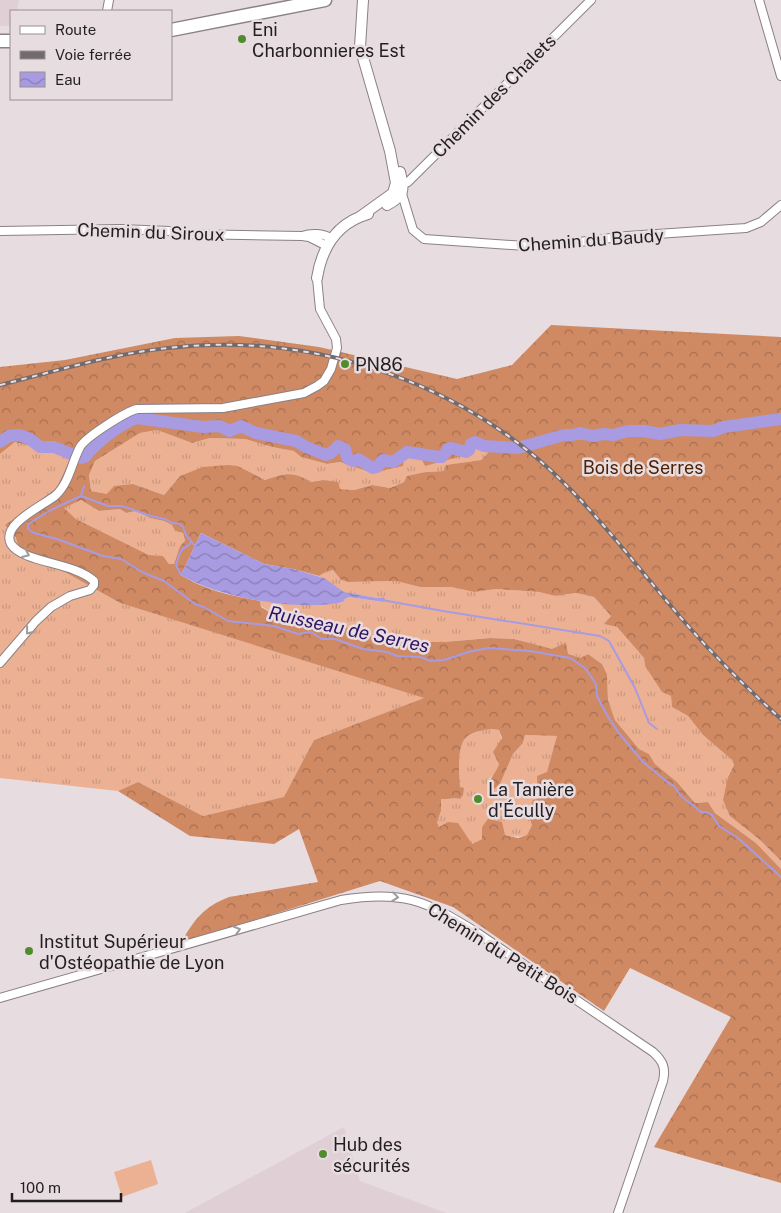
<svg xmlns="http://www.w3.org/2000/svg" width="781" height="1213" font-family="'Public Sans',sans-serif">
  <style>
    .built { fill: #e1cfd6 }
    .grass { fill: url(#grass-tufts) }
    .forest { fill: url(#forest-crowns); fill-rule: evenodd }
    .pitch { fill: #ecb193 }
    .water { fill: url(#water-waves) }
    .lines { fill: none; stroke-linecap: round; stroke-linejoin: round }
    .stream { stroke: #a89be1; stroke-width: 2 }
    .river { stroke: #a89be1; stroke-width: 12 }
    .minor-casing { stroke: #8a8185; stroke-width: 10 }
    .tertiary-casing { stroke: #8a8185; stroke-width: 12 }
    .primary-casing { stroke: #8a8185; stroke-width: 15 }
    .minor { stroke: #fff; stroke-width: 8 }
    .tertiary { stroke: #fff; stroke-width: 10 }
    .primary { stroke: #fff; stroke-width: 12 }
    .rail-casing { stroke: #726b6e; stroke-width: 4 }
    .rail { stroke: #e7dce0; stroke-width: 2; stroke-dasharray: 5.5; stroke-linecap: butt }
    .oneway { stroke: #9c9a9b }
    .poi-dot { fill: #4f8d2c; stroke: #e7dce0; stroke-width: 2 }
    .labels { text-anchor: middle; dominant-baseline: central; stroke-width: 5; stroke-linejoin: round; paint-order: stroke }
    .poi-label { font-size: 18px; fill: #231f21; stroke: #e7dce0; text-anchor: start }
    .street-label { font-size: 18px; fill: #231f21; stroke: #e7dce0 }
    .park-label { font-size: 18px; fill: #4f2205; stroke: #e7dce0 }
    .water-label { font-size: 19px; font-style: italic; fill: #301364; stroke: #e7dce0 }
  </style>
  <defs>
    <pattern id="grass-tufts" width="24" height="20" patternUnits="userSpaceOnUse" patternTransform="scale(1.25)"><rect width="24" height="20" fill="#ecb193"/><path d="M3 7l-1-3M5 7V3M7 7l1-3M15 17l-1-3M17 17v-4M19 17l1-3" fill="none" stroke="#ca987e"/></pattern>
    <pattern id="forest-crowns" width="20" height="18" patternUnits="userSpaceOnUse" patternTransform="scale(1.25)"><rect width="20" height="18" fill="#cf8963"/><path d="M2 6a3 3 0 1 1 6 0M12 15a3 3 0 1 1 6 0" fill="none" stroke="#a86f51"/></pattern>
    <pattern id="water-waves" width="16" height="10" patternUnits="userSpaceOnUse" patternTransform="scale(1.25)"><rect width="16" height="10" fill="#a89be1"/><path d="M0 5q4-4 8 0t8 0" fill="none" stroke="#887eb6"/></pattern>
  </defs>
  <rect width="100%" height="100%" fill="#e7dce0"/>
  <g class="built">
    <polygon points="0,0 19,0 17,11 11,11 11,26 0,26"/>
    <polygon points="344,1127 360,1181 446,1213 185,1213"/>
  </g>
  <g class="grass">
    <path d="M 157,430 L 192,443 L 210,438 L 245,439 L 272,447 L 295,451 L 301,457 L 327,464 L 340,462 L 372,473 C 388,466 404,455 421,458 L 475,448 L 482,449 L 488,453 L 481,460 L 447,465 L 444,471 L 426,472 L 390,488 L 372,485 L 354,490 L 340,489 L 323,480 L 311,482 C 294,471 284,473 265,480 L 238,466 L 180,476 L 164,495 L 133,484 L 107,494 L 91,491 L 89,475 L 95,461 L 140,433 Z"/>
    <polygon points="15,442 71,457 56,489 15,537 20,546 120,603 425,698 314,740 285,797 203,816 138,782 118,791 0,778 0,454"/>
    <polygon points="81,500 99,511 120,509 126,513 136,511 150,518 164,521 172,525 175,531 183,533 185,542 180,546 174,564 169,564 163,556 149,555 76,519 63,508"/>
    <polygon points="333,570 341,580 348,582 396,581 420,587 451,587 474,592 496,589 539,592 555,596 576,593 594,597 611,616 605,624 617,627 644,658 645,666 662,691 671,696 672,707 688,716 703,735 732,760 734,765 728,777 759,839 781,861 781,869 756,843 715,813 708,802 695,803 677,782 655,764 649,754 639,749 615,720 608,700 607,674 602,664 588,654 580,658 514,639 490,638 444,642 418,642 381,638 358,634 346,627 276,616 261,606 260,601 321,605 343,602 345,599 349,597 382,602 382,597 377,598 344,592 319,576 324,573"/>
    <path d="M 492,729 L 499,730 C 505,745 502,768 489,779 L 500,784 L 513,754 L 523,743 L 525,735 L 558,736 L 532,825 L 527,835 C 511,840 497,832 482,827 L 482,839 L 472,844 L 439,828 L 437,822 L 441,811 L 441,799 C 447,800 453,797 460,799 C 460,784 454,743 469,735 C 476,731 485,730 492,729 Z"/>
  </g>
  <path class="forest" d="M 551,325 L 781,337 L 781,861 L 759,839 L 730,816 L 723,800 L 728,777 L 734,765 L 732,760 L 703,735 L 688,716 L 672,707 L 671,696 L 662,692 L 645,666 L 644,658 L 617,627 L 604,624 L 611,616 L 594,597 L 576,593 L 555,596 L 539,592 L 496,589 L 474,592 L 451,587 L 420,587 L 396,581 L 348,582 L 341,580 L 333,570 L 324,573 L 319,576 L 293,569 L 264,564 L 201,533 L 181,575 C 204,590 233,596 260,601 L 261,607 L 276,616 L 346,627 L 358,634 L 381,638 L 418,642 L 444,642 L 490,638 L 514,639 L 552,649 L 566,643 L 568,654 L 580,658 L 588,654 L 602,664 L 607,674 L 608,700 L 615,720 L 639,749 L 649,754 L 655,764 L 677,782 L 695,803 L 708,802 L 715,813 L 756,843 L 781,869 L 781,1183 L 654,1147 L 731,1017 L 630,968 L 604,1011 L 453,907 L 380,881 L 181,943 C 194,920 203,907 229,897 L 318,882 L 299,829 L 274,844 L 190,836 L 118,791 L 138,782 L 203,816 L 284,797 L 314,740 L 424,698 L 120,603 L 19,546 L 15,536 L 5,525 L 56,489 L 71,457 L 15,442 L 0,454 L 0,367 L 65,360 L 175,338 L 239,336 L 319,347 L 457,379 L 512,365 ZM 157,430 L 192,443 L 210,438 L 245,439 L 272,447 L 294,451 L 301,457 L 327,464 L 340,462 L 372,473 L 403,466 L 404,458 L 413,457 L 421,458 L 425,466 L 469,454 L 475,448 L 482,449 L 488,453 L 481,460 L 446,465 L 444,471 L 426,472 L 407,476 L 404,482 L 390,488 L 372,485 L 354,490 L 340,489 L 338,482 L 323,480 L 311,482 C 294,471 284,473 265,480 L 238,466 L 228,465 L 203,467 L 180,476 L 164,495 L 133,484 L 114,486 L 107,494 L 91,491 L 89,475 L 95,461 L 140,433 ZM 81,500 L 99,511 L 120,509 L 126,513 L 136,511 L 150,518 L 164,521 L 172,525 L 175,531 L 183,533 L 185,541 L 180,546 L 174,564 L 169,564 L 163,556 L 149,555 L 76,519 L 64,508 ZM 492,729 L 499,730 L 502,738 L 493,752 L 499,764 C 496,773 490,777 488,786 L 493,790 L 500,784 L 513,754 L 523,743 L 525,735 L 557,736 L 547,772 L 537,776 L 538,799 L 533,800 L 528,812 L 532,825 L 527,835 L 518,838 L 505,835 L 502,822 L 488,819 L 482,827 L 482,839 L 472,844 L 458,823 L 448,822 L 439,827 L 437,822 L 441,811 L 441,799 C 448,800 453,797 460,799 L 463,795 L 464,788 L 460,787 C 459,774 456,742 469,735 C 476,731 485,730 492,729 Z"/>
  <polygon class="pitch" points="151,1160 158,1184 122,1197 114,1172"/>
  <path class="water" d="M 201,533 L 264,564 L 293,569 L 324,578 L 344,592 L 377,598 L 384,597 L 385,600 L 383,602 L 349,597 L 345,599 L 343,602 C 301,612 218,598 181,575 Z"/>
  <g class="lines">
    <g class="stream">
      <polyline points="84,486 81,496 51,510 28,524 28,529 34,533 57,539 103,556 121,559 142,572 164,581 195,604 204,607 228,621 274,626 298,634 311,632 322,639 335,639 363,649 387,652 397,656 420,657 431,661 444,660 472,651 489,648 530,651 570,658 585,668 596,684 597,696 607,715 618,732 643,762 670,784 674,786 680,795 701,812 706,812 712,815 719,826 738,838 781,877"/>
      <polyline points="81,496 108,506 122,506 151,516 165,519 172,523 180,524 183,527 186,535 197,548"/>
      <path d="M 181,575 L 176,565 C 179,556 180,548 189,545 L 191,542"/>
      <polyline points="382,600 443,611 600,636 609,641 635,688 649,723 657,729"/>
    </g>
    <path class="river" d="M 0,442 L 9,436 L 19,435 L 30,439 L 40,447 L 54,447 L 81,458 L 85,457 C 94,444 121,423 137,418 L 203,427 L 219,426 L 230,431 L 241,426 L 256,433 L 296,441 L 306,447 L 326,455 L 331,453 L 338,446 L 345,449 C 347,455 345,460 354,461 L 358,459 L 373,468 L 377,467 L 383,460 L 393,462 L 407,452 L 439,457 L 442,457 L 448,449 L 451,448 L 466,452 L 469,450 L 471,444 L 475,442 L 484,446 L 518,448 L 564,435 L 572,435 L 580,433 L 593,436 L 604,434 L 613,435 L 628,431 L 644,431 L 660,434 L 680,430 L 713,431 L 724,427 L 781,419"/>
    <defs>
      <g id="minor">
        <polyline points="759,0 781,76"/>
        <polyline points="107,11 109,0"/>
        <polyline points="400,186 408,182 591,0"/>
        <polyline points="400,192 402,194 413,230 424,239 540,247 627,236 746,228 761,222 781,205"/>
        <polyline points="0,231 121,229 169,231 187,234 302,236"/>
        <path d="M 327,246 L 309,237 L 302,236 C 311,233 323,233 330,238"/>
        <path d="M 0,663 L 36,621 L 51,607 L 70,596 L 90,590 L 94,585 L 94,581 C 74,562 23,563 11,544 C 0,524 45,505 56,495 C 69,483 72,462 80,447 C 86,437 125,412 137,409 L 223,408 L 304,393 L 317,386 L 324,381 L 331,369 L 337,348 L 336,339 L 320,309 L 317,278"/>
        <path d="M 0,998 L 341,900 C 402,890 425,900 476,932 L 653,1052 C 663,1061 666,1068 663,1081 L 618,1213"/>
      </g>
      <g id="tertiary">
        <path d="M 387,205 C 404,196 405,191 400,172"/>
        <polyline points="361,216 393,193 396,183 390,151 360,47 363,0"/>
        <path d="M 317,278 C 322,247 337,223 368,214"/>
      </g>
      <g id="primary">
        <polyline points="171,30 325,0"/>
        <polyline points="0,41 11,41"/>
      </g>
    </defs>
    <use href="#minor" class="minor-casing"/>
    <use href="#tertiary" class="tertiary-casing"/>
    <use href="#primary" class="primary-casing"/>
    <use href="#minor" class="minor"/>
    <use href="#tertiary" class="tertiary"/>
    <use href="#primary" class="primary"/>
    <defs>
      <path id="rail" d="M 0,385 C 56,371 111,354 168,348 C 313,331 464,382 567,486 C 611,530 648,581 689,627 C 718,660 749,690 781,719"/>
    </defs>
    <use href="#rail" class="rail-casing"/>
    <use href="#rail" class="rail"/>
  </g>
  <defs><path id="oneway-chevron" d="M-2-3.5L2.5 0L-2 3.5" fill="none" stroke-width="1.6" stroke-linecap="round" stroke-linejoin="round" transform="scale(1.25)"/></defs>
  <g class="oneway">
    <use href="#oneway-chevron" transform="translate(26 554) rotate(23)"/>
    <use href="#oneway-chevron" transform="translate(29 631) rotate(129)"/>
    <use href="#oneway-chevron" transform="translate(395 897) rotate(7)"/>
    <use href="#oneway-chevron" transform="translate(237 930) rotate(-16)"/>
  </g>
  <g class="poi-dot">
    <circle cx="242" cy="39" r="5"/>
    <circle cx="345" cy="364" r="5"/>
    <circle cx="478" cy="799" r="5"/>
    <circle cx="29" cy="951" r="5"/>
    <circle cx="323" cy="1154" r="5"/>
  </g>
  <g class="labels">
    <g class="poi-label">
      <text x="252" y="29">Eni<tspan x="252" dy="21">Charbonnieres Est</tspan></text>
      <text x="355" y="364">PN86</text>
      <text x="488" y="789">La Tanière<tspan x="488" dy="21">d'Écully</tspan></text>
      <text x="39" y="941">Institut Supérieur<tspan x="39" dy="21">d'Ostéopathie de Lyon</tspan></text>
      <text x="333" y="1144">Hub des<tspan x="333" dy="21">sécurités</tspan></text>
    </g>
    <g class="street-label">
      <text transform="translate(494 96) rotate(-45)">Chemin des Chalets</text>
      <text transform="translate(151 232) rotate(2)">Chemin du Siroux</text>
      <text transform="translate(591 240) rotate(-4)">Chemin du Baudy</text>
      <text transform="translate(503 953) rotate(32)">Chemin du Petit Bois</text>
    </g>
    <g class="park-label">
      <text x="643" y="467">Bois de Serres</text>
    </g>
    <g class="water-label">
      <text transform="translate(349 629) rotate(12)">Ruisseau de Serres</text>
    </g>
  </g>
  <rect x="10" y="10" width="162" height="90" fill="#e7dce0" stroke="#999094"/>
  <rect x="20" y="26" width="25" height="8" fill="#ffffff" stroke="#999094"/>
  <text x="55" y="35" font-size="15" fill="#231f21">Route</text>
  <rect x="20" y="51" width="25" height="8" fill="#726b6e" stroke="#999094"/>
  <text x="55" y="60" font-size="15" fill="#231f21">Voie ferrée</text>
  <rect x="20" y="72" width="25" height="15" fill="url(#water-waves)" stroke="#999094"/>
  <text x="55" y="85" font-size="15" fill="#231f21">Eau</text>
  <path d="M12 1193v8h109v-8" fill="none" stroke="#231f21" stroke-width="2.5"/>
  <text x="20" y="1193" font-size="15" fill="#231f21" stroke="#e7dce0" stroke-width="4" paint-order="stroke">100 m</text>
</svg>
